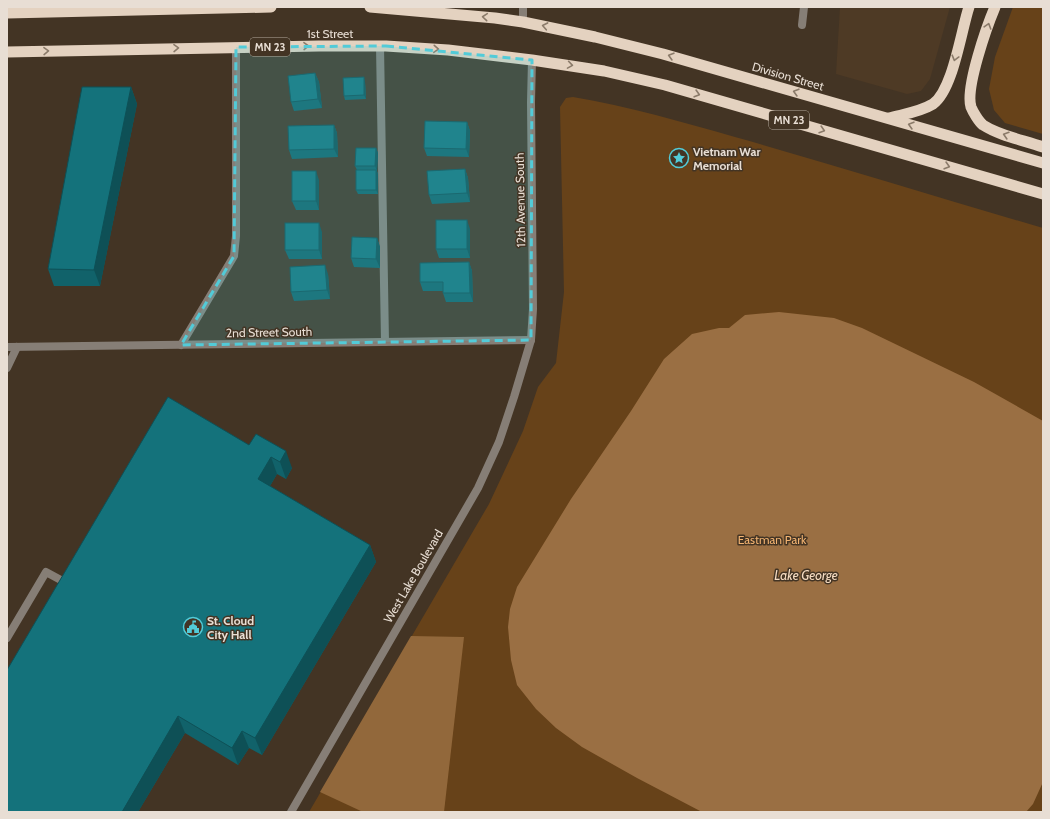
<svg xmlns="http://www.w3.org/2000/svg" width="1050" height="819" font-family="Cabin,sans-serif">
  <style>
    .built { fill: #4e3a25 }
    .green { fill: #674219 }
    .forest { fill: #92683b }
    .water { fill: #9a6f43 }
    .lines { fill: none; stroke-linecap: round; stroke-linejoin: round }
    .service { stroke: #867e76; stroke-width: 8 }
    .minor { stroke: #867e76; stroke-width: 8 }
    .tertiary { stroke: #867e76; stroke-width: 8 }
    .trunk { stroke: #e4d2c0; stroke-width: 11 }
    .wall { fill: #11626a }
    .shaded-wall { fill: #0e5056 }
    .building { fill: #14727b; stroke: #0e5056 }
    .oneway { stroke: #8b7b6a }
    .marked { fill: #52cbd8; fill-opacity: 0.2; stroke: #52cbd8; stroke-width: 3; stroke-dasharray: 8 5; stroke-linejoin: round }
    .labels { text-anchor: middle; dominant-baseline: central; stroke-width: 3; stroke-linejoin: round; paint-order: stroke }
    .shield { fill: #433424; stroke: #b6ab9f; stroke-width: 1 }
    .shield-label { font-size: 11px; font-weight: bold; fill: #e8ded4 }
    .street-label { font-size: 12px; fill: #e8ded4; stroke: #433424 }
    .poi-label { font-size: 12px; font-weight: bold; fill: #e8ded4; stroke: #433424; text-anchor: start }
    .park-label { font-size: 12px; fill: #f2b371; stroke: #433424 }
    .water-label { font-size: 13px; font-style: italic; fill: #f6dcc2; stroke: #433424 }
  </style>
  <rect width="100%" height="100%" fill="#433424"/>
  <polygon class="built" points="840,7 950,7 930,79 921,91 907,94 836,74"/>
  <g class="green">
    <polygon points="1013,7 1043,7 1043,134 1005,123 994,110 989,89 995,57"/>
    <path d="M 573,97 C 628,106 682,122 735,137 C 838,166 940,198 1043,228 L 1043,812 L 309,812 L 489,504 L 523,431 L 538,387 L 556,363 L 564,292 L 560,107 L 566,98 Z"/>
  </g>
  <polygon class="forest" points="411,636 464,637 444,812 363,812 320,792"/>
  <polygon class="water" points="779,312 834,318 862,328 974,382 1043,421 1043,782 1033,804 1026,812 702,812 637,778 582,747 556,728 536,709 517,685 511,660 508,627 510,609 517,587 571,499 631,411 664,359 692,334 719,328 729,328 745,315"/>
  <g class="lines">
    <g class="service">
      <polyline points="380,46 385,342"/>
      <polyline points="7,368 17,347"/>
    </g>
    <g class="minor">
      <polyline points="802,25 804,7"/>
      <polyline points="181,345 234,256 236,236 236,47"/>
      <polyline points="7,347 531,340"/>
      <polyline points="7,638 46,572 70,585"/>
    </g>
    <g class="tertiary">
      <polyline points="523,22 523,7"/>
      <polyline points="291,812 478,488 499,442 514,397 531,340 533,309 531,102 532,60"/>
    </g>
    <g class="trunk">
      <polyline points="370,7 495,18 523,22 595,37 663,54 1043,163"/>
      <path d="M 995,7 C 987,26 965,88 971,107 C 973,112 979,122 983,125 C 1000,136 1023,140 1043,147"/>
      <polyline points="7,13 271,7"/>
      <polyline points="7,52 319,46 386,46 448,50 532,60 604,71 665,85 1043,194"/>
      <path d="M 889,118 C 904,114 920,112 933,104 C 953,90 961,31 969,7"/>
    </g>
  </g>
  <g class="wall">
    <polygon points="315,73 319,82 322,108 294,111 291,102"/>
    <polygon points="365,82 366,99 345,100 344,96"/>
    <polygon points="131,87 137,104 100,286 54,286 48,269"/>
    <polygon points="467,122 470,131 469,157 427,156 424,148"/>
    <polygon points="334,125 337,133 338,157 292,159 289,150"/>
    <polygon points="376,148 378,153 377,171 378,174 378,194 358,194 356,190 357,170 355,166"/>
    <polygon points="465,169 468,178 470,202 432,204 429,195"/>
    <polygon points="319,180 319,210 296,210 292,201"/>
    <polygon points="470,229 470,258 439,258 436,249"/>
    <polygon points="322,232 322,259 289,259 285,250"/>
    <polygon points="377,238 380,247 380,268 354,267 351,258"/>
    <polygon points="469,262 472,271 473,302 446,302 443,293 443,291 423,291 420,282"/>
    <polygon points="328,274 330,299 294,301 291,292"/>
    <polygon points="249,445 292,468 286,479 277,474 270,486 370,545 376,562 262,755 249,748 238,765 185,733 138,812"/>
  </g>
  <g class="shaded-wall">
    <polygon points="315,73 319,82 322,108 318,99"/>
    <polygon points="364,77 365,82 366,99 364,95"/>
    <polygon points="131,87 137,104 100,286 94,270"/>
    <polygon points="467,122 470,131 469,157 466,149"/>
    <polygon points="334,125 337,133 338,157 334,149"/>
    <polygon points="376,148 378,153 377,171 375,166"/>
    <polygon points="465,169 468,178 470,202 467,193"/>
    <polygon points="376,170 378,174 378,194 376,190"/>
    <polygon points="316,171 319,180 319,210 316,201"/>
    <polygon points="467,220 470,229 470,258 467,249"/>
    <polygon points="319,223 322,232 322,259 319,250"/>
    <polygon points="377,238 380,247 380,268 376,259"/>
    <polygon points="469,262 472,271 473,302 470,293"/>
    <polygon points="325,265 328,274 330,299 327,290"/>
    <polygon points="286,451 292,468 286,479 280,462"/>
    <polygon points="271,457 277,474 264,496 258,479"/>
    <polygon points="370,545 376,562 262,755 255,738"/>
    <polygon points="178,716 185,733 138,812 122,812"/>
    <polygon points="242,731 249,748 238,765 232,748"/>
  </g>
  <g class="building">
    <polygon points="315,73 318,99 291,102 288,76"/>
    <polygon points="364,77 364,95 344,96 343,78"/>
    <polygon points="82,87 131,87 94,270 48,269"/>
    <polygon points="425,121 467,122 466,149 424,148"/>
    <polygon points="334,125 334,149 289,150 288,126"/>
    <polygon points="356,148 376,148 375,166 355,166"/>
    <polygon points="465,169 467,193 429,195 427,171"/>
    <rect x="356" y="170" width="20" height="20"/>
    <rect x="292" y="171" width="24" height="30"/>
    <rect x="436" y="220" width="31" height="29"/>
    <rect x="285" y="223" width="34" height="27"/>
    <polygon points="352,237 377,238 376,259 351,258"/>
    <polygon points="469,262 470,293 443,293 443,282 420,282 420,263"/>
    <polygon points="325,265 327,290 291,292 290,267"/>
    <polygon points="168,397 249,445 256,434 286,451 280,462 271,457 258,479 370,545 255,738 242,731 232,748 178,716 122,812 7,812 7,670"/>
  </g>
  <defs><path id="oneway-chevron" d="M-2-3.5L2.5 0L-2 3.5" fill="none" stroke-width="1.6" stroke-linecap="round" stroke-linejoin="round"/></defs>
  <g class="oneway">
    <use href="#oneway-chevron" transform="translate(485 17) rotate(-175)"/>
    <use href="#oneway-chevron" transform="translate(545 26) rotate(-169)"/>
    <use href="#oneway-chevron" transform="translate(988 26) rotate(-73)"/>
    <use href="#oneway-chevron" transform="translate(306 46) rotate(-1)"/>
    <use href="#oneway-chevron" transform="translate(176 48) rotate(-1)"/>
    <use href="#oneway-chevron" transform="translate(436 49) rotate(4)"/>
    <use href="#oneway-chevron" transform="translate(46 51) rotate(-1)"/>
    <use href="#oneway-chevron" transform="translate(671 56) rotate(-164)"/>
    <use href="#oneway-chevron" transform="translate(955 58) rotate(105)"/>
    <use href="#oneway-chevron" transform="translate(570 65) rotate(9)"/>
    <use href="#oneway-chevron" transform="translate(796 92) rotate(-164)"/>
    <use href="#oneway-chevron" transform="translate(697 94) rotate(16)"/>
    <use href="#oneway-chevron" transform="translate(911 125) rotate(-164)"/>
    <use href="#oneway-chevron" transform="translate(822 130) rotate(17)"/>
    <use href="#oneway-chevron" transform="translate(1006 135) rotate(-163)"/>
    <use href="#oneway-chevron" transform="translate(947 166) rotate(16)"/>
  </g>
  <path class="marked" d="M 386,46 L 532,60 L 531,340 L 181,345 L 234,256 L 236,47 Z"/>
  <defs>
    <symbol id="sight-ring" viewBox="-11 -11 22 22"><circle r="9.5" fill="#433424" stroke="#52cbd8" stroke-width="1.5"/><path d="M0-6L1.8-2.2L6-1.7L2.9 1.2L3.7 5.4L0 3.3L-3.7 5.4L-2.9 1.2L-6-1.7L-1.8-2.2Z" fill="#52cbd8"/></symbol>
    <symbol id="civic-ring" viewBox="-11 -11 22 22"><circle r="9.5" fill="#433424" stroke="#52cbd8" stroke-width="1.5"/><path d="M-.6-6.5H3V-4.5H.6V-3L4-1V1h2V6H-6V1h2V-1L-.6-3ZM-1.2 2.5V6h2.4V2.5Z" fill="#52cbd8"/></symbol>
  </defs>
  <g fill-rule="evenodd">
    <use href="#sight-ring" x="668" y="147" width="22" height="22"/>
    <use href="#civic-ring" x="182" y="616" width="22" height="22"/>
  </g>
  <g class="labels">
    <g class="shield">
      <rect x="250" y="38" width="40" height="18" rx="3"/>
      <rect x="769" y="111" width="40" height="18" rx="3"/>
    </g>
    <g class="shield-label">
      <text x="270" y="47">MN 23</text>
      <text x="789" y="120">MN 23</text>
    </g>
    <g class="street-label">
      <text x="330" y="33">1st Street</text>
      <text transform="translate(788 76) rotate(16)">Division Street</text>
      <text transform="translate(520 200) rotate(-91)">12th Avenue South</text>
      <text transform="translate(269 332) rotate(-1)">2nd Street South</text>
      <text transform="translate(413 576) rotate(-60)">West Lake Boulevard</text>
    </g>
    <g class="poi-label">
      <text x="693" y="151">Vietnam War<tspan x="693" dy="14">Memorial</tspan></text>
      <text x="207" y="620">St. Cloud<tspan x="207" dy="14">City Hall</tspan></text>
    </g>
    <g class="park-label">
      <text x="772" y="539">Eastman Park</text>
    </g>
    <g class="water-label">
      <text x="806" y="575">Lake George</text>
    </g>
  </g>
  <rect width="1050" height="819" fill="none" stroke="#e8ded4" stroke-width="16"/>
</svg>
